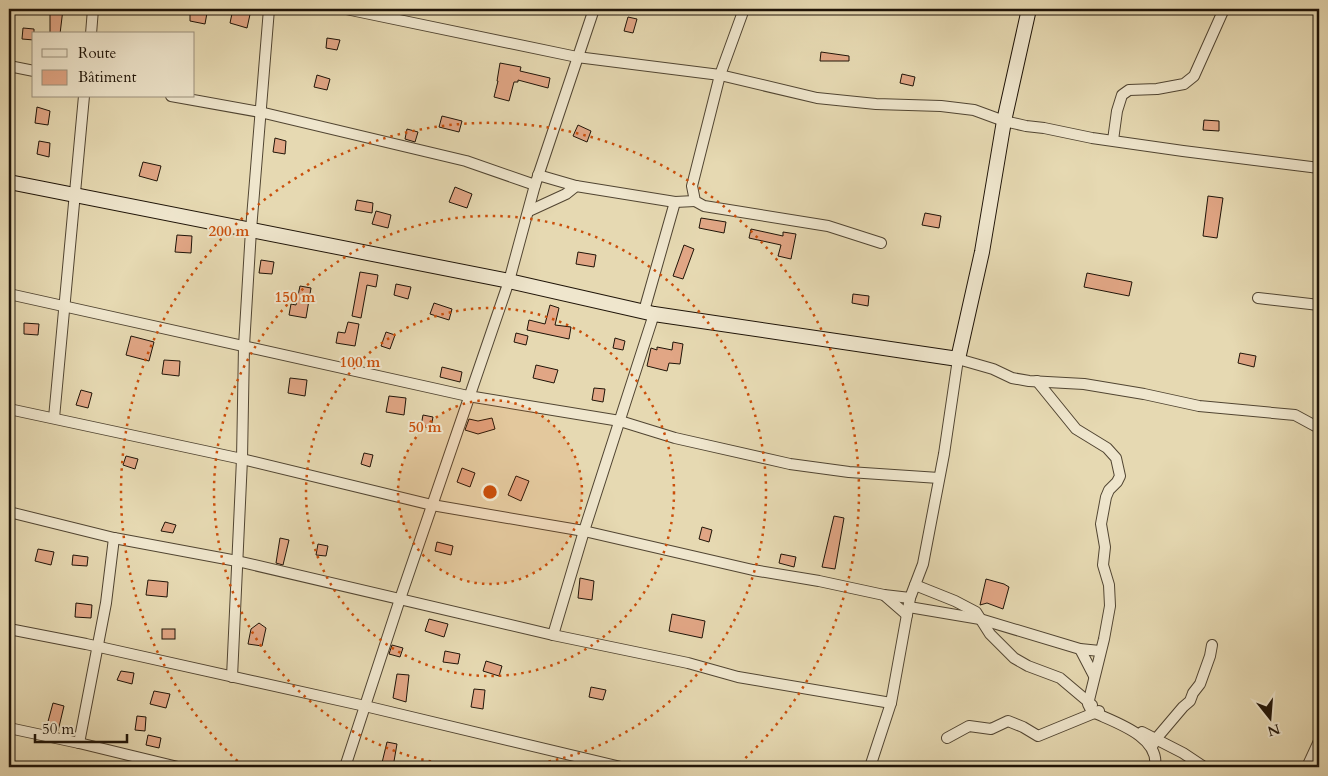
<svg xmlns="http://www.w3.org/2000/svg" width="1328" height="776" font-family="Cardo,serif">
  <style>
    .building { fill: #e1a685; stroke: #1f1408 }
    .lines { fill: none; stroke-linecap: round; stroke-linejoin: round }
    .street-casing { stroke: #514532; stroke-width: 12 }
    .secondary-casing { stroke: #1f1408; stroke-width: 16 }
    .street { stroke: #efe6cd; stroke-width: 10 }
    .secondary { stroke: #efe6cd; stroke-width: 14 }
    .ring { fill: none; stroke: #ca4f0b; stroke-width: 2.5; stroke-dasharray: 2.5 5 }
    .centre { fill: #ca4f0b; stroke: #efe6cd; stroke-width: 2.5 }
    .ring-label { font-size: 15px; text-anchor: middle; font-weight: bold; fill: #ca4f0b; stroke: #efe6cd; stroke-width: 4; stroke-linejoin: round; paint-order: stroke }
  </style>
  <rect width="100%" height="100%" fill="#e6d9b2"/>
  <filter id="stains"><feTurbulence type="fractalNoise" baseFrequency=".004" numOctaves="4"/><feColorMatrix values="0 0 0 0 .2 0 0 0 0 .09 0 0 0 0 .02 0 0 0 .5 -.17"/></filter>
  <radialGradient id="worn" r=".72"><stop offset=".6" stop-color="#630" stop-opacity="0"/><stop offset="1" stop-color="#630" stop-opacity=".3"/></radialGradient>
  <g class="building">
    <polygon points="50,9 63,9 60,34 50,34"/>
    <polygon points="233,9 251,10 247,28 230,23"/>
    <polygon points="190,10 207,13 205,24 190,21"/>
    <polygon points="628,17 637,19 633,33 624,31"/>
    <polygon points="23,28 34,29 34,40 22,39"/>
    <polygon points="327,38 340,40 337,50 326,48"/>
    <polygon points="821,52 849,56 849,61 820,61"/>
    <polygon points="500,63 521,67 520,71 550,78 548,88 518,80 518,82 514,82 509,101 494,97 498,81 497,81"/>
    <polygon points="902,74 915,77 913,86 900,83"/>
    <polygon points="317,75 330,79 327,90 314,87"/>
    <polygon points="37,107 50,111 48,125 35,123"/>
    <polygon points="442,116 462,121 459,132 439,127"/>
    <polygon points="1204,120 1219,121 1219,131 1203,130"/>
    <polygon points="578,125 591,131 587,142 573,136"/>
    <polygon points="407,129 418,132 415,142 405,139"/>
    <polygon points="275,138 286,141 285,154 273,152"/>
    <polygon points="39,141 50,143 49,157 37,154"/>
    <polygon points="143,162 161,166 157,181 139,176"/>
    <polygon points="455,187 472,194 467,208 449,202"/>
    <polygon points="1208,196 1223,198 1217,238 1203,236"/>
    <polygon points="357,200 373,203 372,213 355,210"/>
    <polygon points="376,211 391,215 388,228 372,224"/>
    <polygon points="925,213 941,216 939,228 922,225"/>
    <polygon points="701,218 726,222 724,233 699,228"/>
    <polygon points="751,229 783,236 783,232 796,234 791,259 778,256 781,245 749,238"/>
    <polygon points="177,235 192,236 191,253 175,252"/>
    <polygon points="684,245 694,249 683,279 673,276"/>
    <polygon points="578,252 596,255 594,267 576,264"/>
    <polygon points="261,260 274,262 272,274 259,273"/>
    <polygon points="360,272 378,275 376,287 367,285 361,318 352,316"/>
    <polygon points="1087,273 1132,282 1129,296 1084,287"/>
    <polygon points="396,284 411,287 408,299 394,295"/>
    <polygon points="300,286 311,288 306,318 289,315 291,304 296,305"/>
    <polygon points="853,294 869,296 868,306 852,303"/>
    <polygon points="434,303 452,309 449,320 430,314"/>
    <polygon points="550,305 559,308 555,325 571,327 569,339 527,330 529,320 545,324"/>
    <polygon points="348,322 359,324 355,346 336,343 338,332 345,333"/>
    <polygon points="24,323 39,324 38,335 24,334"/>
    <polygon points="386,332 395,335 390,349 381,346"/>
    <polygon points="516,333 528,336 526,345 514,342"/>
    <polygon points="131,336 154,342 149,361 126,355"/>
    <polygon points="615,338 625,341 623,350 613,348"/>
    <polygon points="673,342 683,344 680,364 669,363 667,371 647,366 651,348 657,350 657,347 672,350"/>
    <polygon points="1240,353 1256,356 1254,367 1238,363"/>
    <polygon points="164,360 180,361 179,376 162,374"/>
    <polygon points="536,365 558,370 554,383 533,378"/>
    <polygon points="442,367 462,372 460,382 440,377"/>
    <polygon points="290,378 307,380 305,396 288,393"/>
    <polygon points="594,388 605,389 603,402 592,400"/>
    <polygon points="81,390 92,393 88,408 76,405"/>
    <polygon points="389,396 406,398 404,415 386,412"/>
    <polygon points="423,415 433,417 431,428 421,426"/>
    <polygon points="492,418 495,429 478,434 465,430 469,419 478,421"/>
    <polygon points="364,453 373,455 370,467 361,464"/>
    <polygon points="126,456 138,459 135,469 123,465"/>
    <polygon points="462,468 475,473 470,487 457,482"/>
    <polygon points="516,476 529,481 521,501 508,495"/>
    <polygon points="834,516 844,518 835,569 822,567"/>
    <polygon points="165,522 176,525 173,533 161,531"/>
    <polygon points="702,527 712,530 709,542 699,539"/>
    <polygon points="280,538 289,540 283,565 276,563"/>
    <polygon points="437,542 453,546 451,555 435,551"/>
    <polygon points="318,544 328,546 326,556 316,555"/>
    <polygon points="38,549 54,552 51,565 35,561"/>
    <polygon points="781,554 796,557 794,567 779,563"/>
    <polygon points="73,555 88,557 87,566 72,565"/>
    <polygon points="580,578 594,581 592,600 578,598"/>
    <polygon points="986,579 1004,584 1009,587 1003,609 987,603 980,605"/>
    <polygon points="148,580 168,582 167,597 146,595"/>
    <polygon points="76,603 92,605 91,618 75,617"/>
    <polygon points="672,614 705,621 702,638 669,631"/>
    <polygon points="429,619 448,624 444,637 425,631"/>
    <polygon points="259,623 266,628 262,646 248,644 251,629"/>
    <rect x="162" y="629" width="13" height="10"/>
    <polygon points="392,645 403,648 400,657 389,654"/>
    <polygon points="445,651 460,654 458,664 443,662"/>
    <polygon points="486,661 502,666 499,676 483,671"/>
    <polygon points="121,671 134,673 132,684 117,680"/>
    <polygon points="397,674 409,675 406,702 393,698"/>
    <polygon points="591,687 606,690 603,700 589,697"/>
    <polygon points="474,689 485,690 483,709 471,707"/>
    <polygon points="154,691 170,694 166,708 150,704"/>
    <polygon points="53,703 64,706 58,731 46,729"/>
    <polygon points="137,716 146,717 145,731 135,730"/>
    <polygon points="148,735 161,738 159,748 146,745"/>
    <polygon points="387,742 397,744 393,767 381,767"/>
  </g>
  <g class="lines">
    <defs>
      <g id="street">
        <polyline points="346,9 577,57 720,75 817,98 876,104 941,106 974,110 1004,121 1026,126 1044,128 1092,138 1183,151 1319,168"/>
        <polyline points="744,9 720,75 692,186 695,201 704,206 828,226 881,243"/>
        <polyline points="91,34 93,9"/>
        <polyline points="9,66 34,71"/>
        <polyline points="171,96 260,112 466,161 535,185"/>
        <polyline points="1113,140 1117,111 1122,95 1129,90 1157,89 1184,84 1194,76 1224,9"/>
        <polyline points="538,175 576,186 675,202 695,201"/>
        <polyline points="529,211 566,194 576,186"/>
        <polyline points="9,294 468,396 620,421 675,438 790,464 849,472 939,478"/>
        <polyline points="1258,298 1319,305"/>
        <polyline points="644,311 675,202"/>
        <path d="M 1037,381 L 1076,429 L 1107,448 L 1116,458 L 1120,476 L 1117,482 L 1109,490 L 1106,497 L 1101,524 L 1105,547 L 1103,565 L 1109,585 L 1110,606 L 1104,639 L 1088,704 L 1091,710 L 1095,713 C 1117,723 1160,737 1155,767"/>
        <polyline points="9,409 242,459 432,505 584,531 753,570 819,581 884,595 910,598"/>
        <polyline points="54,418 84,96"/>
        <polyline points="9,512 114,538 237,561 553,635 688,663 738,677 891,703"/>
        <polyline points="915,585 955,601 976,612 990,634 1014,658 1028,666 1060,678 1092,705"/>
        <polyline points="884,595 907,615"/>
        <polyline points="909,607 980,619 1080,649 1100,651"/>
        <polyline points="9,629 86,644 365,706 621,767"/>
        <polyline points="553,635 584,531 654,314"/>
        <polyline points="1080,649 1094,676"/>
        <polyline points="232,677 242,459 244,346 251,230 269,9"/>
        <polyline points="9,728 79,743 178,767"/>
        <polyline points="1142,732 1183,753 1204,767"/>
        <polyline points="947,738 969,726 991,729 1008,721 1023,727 1038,736 1099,711"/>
        <polyline points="79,743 106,603 114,538"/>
        <polyline points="1153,745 1155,740 1183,707 1190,701 1193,693 1200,684 1210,656 1212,645"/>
        <polyline points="345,767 400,599 509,281 535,185 594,9"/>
        <polyline points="870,767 891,703 910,598 923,564 944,454 958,359 993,369 1012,378 1029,381 1084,384 1144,394 1199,406 1295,415 1319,428"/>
        <polyline points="1307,767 1319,741"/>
      </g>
      <polyline id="secondary" points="9,182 509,281 654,314 958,359 982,252 1004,121 1029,9"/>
    </defs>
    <use href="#street" class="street-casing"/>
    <use href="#secondary" class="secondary-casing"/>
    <use href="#street" class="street"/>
    <use href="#secondary" class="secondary"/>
  </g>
  <circle cx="490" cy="492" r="92" fill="#ca4f0b" fill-opacity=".12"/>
  <g class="ring">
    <circle cx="490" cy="492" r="92"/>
    <circle cx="490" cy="492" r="184"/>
    <path d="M468 767A276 276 0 1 1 512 767"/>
    <path d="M243 766A369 369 0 1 1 737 766"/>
  </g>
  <circle cx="490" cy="492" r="8" class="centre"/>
  <g class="ring-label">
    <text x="229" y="236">200 m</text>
    <text x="295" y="302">150 m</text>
    <text x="360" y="367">100 m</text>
    <text x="425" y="432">50 m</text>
  </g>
  <rect width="1328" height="776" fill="none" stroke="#e6d9b2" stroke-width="30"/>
  <rect x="10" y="10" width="1308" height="756" fill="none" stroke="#1f1408" stroke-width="2.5"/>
  <rect x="15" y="15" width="1298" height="746" fill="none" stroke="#1f1408"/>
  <rect x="32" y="32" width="162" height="65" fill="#efe6cd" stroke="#9c927e"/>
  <rect x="42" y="49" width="25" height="8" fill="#efe6cd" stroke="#9c927e"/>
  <text x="78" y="58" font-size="15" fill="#1f1408">Route</text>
  <rect x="42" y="70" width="25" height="15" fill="#e1a685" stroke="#9c927e"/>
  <text x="78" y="82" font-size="15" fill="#1f1408">Bâtiment</text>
  <g transform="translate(1270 718) rotate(163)" stroke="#efe6cd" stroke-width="4" paint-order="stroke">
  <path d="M0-4L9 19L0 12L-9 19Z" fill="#1f1408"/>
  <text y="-8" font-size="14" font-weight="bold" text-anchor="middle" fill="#1f1408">N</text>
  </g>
  <path d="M35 734v8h92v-8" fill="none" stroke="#1f1408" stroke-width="2.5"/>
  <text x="42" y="734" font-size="15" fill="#1f1408" stroke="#efe6cd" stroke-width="4" paint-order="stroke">50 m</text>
  <rect width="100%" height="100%" filter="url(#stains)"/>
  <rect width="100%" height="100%" fill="url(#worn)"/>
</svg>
